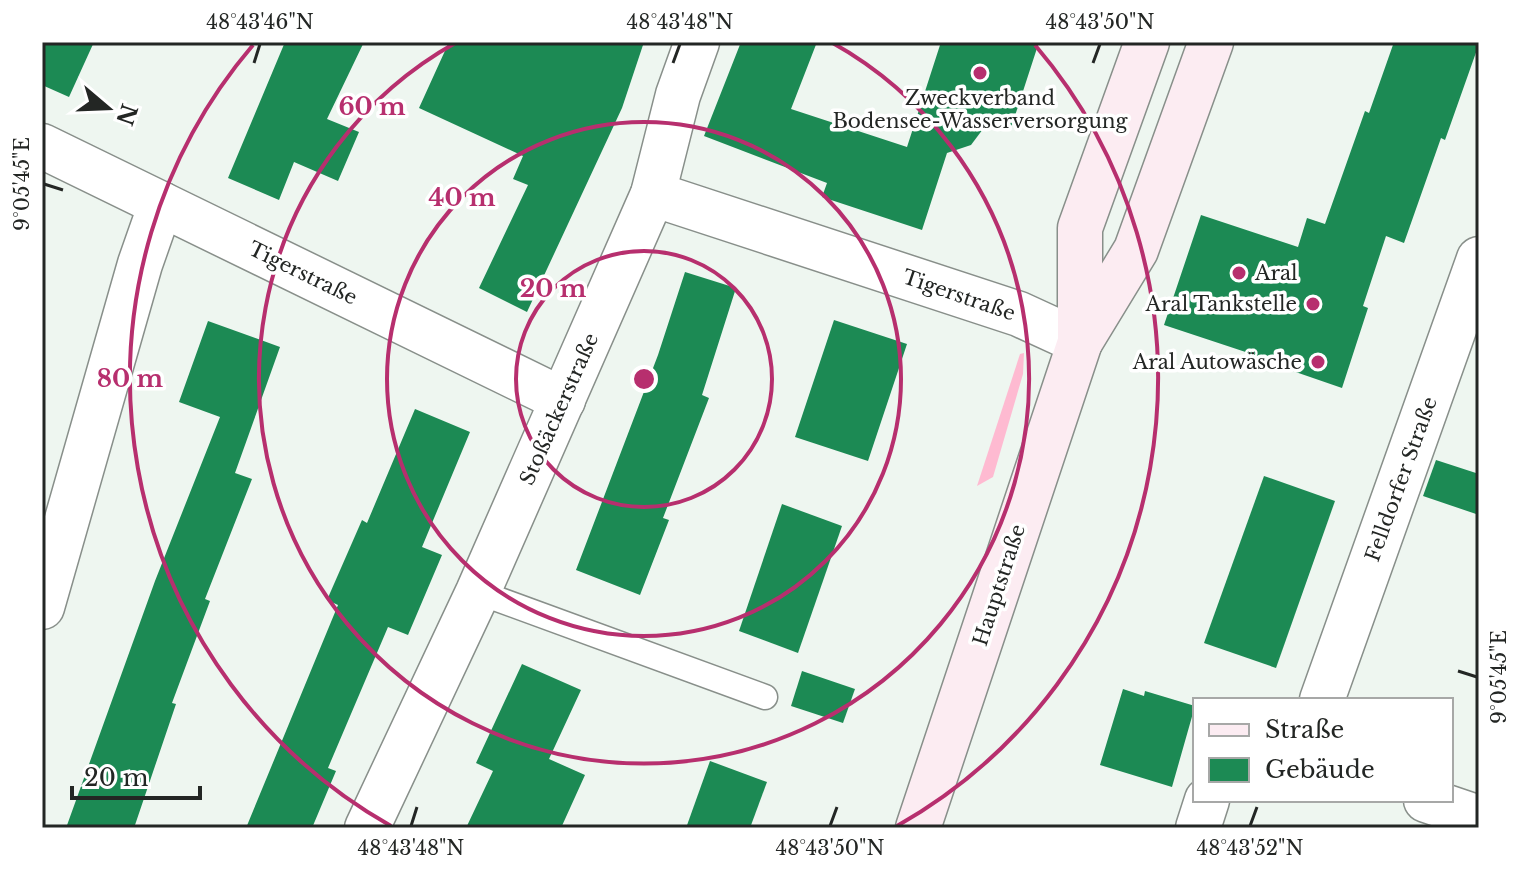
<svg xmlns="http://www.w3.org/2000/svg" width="1521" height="870" font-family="'Libre Baskerville',serif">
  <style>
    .green { fill: #febad1 }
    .building { fill: #1c8a54 }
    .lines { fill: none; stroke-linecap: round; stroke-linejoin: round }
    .service-casing { stroke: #888f8a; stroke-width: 27 }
    .minor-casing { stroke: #888f8a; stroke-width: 47 }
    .secondary-casing { stroke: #888f8a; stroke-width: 47 }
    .service { stroke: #fff; stroke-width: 24 }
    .minor { stroke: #fff; stroke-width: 44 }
    .secondary { stroke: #fcecf2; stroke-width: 44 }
    .ticks { fill: none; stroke: #232624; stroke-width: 3 }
    .ring { fill: none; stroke: #b72f6e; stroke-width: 4 }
    .poi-dot { fill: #b72f6e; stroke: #fff; stroke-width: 3 }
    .labels { text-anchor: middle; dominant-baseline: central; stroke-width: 7; stroke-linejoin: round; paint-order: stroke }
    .poi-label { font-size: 20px; fill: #232624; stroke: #fff; text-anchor: end }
    .street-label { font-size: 20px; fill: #232624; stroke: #fff }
    .centre { fill: #b72f6e; stroke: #fff; stroke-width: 4 }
    .ring-label { font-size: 24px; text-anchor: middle; font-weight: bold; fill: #b72f6e; stroke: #fff; stroke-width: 7; stroke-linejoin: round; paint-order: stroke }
    .neatline { fill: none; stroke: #232624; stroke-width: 3 }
    .ticks-label { font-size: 20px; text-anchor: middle; fill: #232624 }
  </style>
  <rect width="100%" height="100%" fill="#eef6f0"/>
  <polygon class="green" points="1024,353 1023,374 993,477 977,486 1020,354"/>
  <g class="building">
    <polygon points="42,42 94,42 69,97 42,85"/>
    <polygon points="285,42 364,42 327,119 359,132 338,181 294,162 279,200 228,178"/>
    <polygon points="449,42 644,42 622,108 527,312 479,288 528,185 513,179 523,156 419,108"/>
    <polygon points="741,42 817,42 791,109 907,147 941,42 1039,42 1011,128 989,121 971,145 947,153 922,230 822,197 827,183 704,136"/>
    <polygon points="1394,42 1479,42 1479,44 1445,140 1441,138 1404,243 1386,236 1363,306 1368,308 1342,388 1284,368 1285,365 1164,325 1201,215 1298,247 1307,218 1325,224 1365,111 1369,113"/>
    <polygon points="685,272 736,288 702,395 709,398 663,518 669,520 640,595 576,570 658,355"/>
    <polygon points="834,320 907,344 868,461 795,437"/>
    <polygon points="208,321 280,347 235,473 252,479 205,599 210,601 172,703 176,704 134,828 66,828 155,581 220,417 179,402"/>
    <polygon points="415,409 470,432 422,547 442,555 408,635 388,627 328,768 336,771 312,828 246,828 338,605 327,600 362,520 367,523"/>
    <polygon points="1436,460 1479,474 1479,515 1423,496"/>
    <polygon points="1264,476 1335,501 1276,668 1204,643"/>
    <polygon points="782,504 842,526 798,653 739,631"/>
    <polygon points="522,664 581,690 549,759 585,775 561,828 466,828 493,771 476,763"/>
    <polygon points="802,671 855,689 843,723 791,706"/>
    <polygon points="1123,689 1144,696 1145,691 1195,706 1172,787 1100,765"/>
    <polygon points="710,761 767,782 750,828 686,828"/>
  </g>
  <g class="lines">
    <defs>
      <polyline id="service" points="478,592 765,697"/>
      <g id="minor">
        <polyline points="42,146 563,400"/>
        <polyline points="653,194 1019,314 1080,342"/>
        <polyline points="42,607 140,264 161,204"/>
        <polyline points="1322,700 1479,259"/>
        <polyline points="1426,800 1479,818"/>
        <polyline points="367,828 478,592 653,194 678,95 697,42"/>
        <polyline points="1198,828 1207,800"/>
      </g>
      <g id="secondary">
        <polyline points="1080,342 1080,228 1147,42"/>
        <polyline points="918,828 1080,342 1136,250 1211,42"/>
      </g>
    </defs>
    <use href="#service" class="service-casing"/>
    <use href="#minor" class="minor-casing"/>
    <use href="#secondary" class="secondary-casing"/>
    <use href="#service" class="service"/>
    <use href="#minor" class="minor"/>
    <use href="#secondary" class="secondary"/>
  </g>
  <path class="ticks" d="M 254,63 L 260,44M 673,63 L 680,44M 1093,63 L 1100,44M 44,184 L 63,190M 1458,671 L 1477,677M 411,826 L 417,807M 830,826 L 837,807M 1250,826 L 1257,807"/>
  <g class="ring">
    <circle cx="644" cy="379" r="128"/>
    <circle cx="644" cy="379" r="257"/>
    <path d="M831 42A385 385 0 1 1 457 42"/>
    <path d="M391 826A514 514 0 0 1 253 45M1035 45A514 514 0 0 1 897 826"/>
  </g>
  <g class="poi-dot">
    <circle cx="980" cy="73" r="8"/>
    <circle cx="1239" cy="273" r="8"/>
    <circle cx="1313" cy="304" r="8"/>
    <circle cx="1318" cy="362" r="8"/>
  </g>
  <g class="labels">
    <g class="poi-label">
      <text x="980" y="98" text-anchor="middle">Zweckverband<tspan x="980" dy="23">Bodensee-Wasserversorgung</tspan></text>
      <text x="1255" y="273" text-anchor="start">Aral</text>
      <text x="1297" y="304">Aral Tankstelle</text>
      <text x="1302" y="362">Aral Autowäsche</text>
    </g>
    <g class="street-label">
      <text transform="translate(303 273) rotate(26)">Tigerstraße</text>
      <text transform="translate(959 295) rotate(19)">Tigerstraße</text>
      <text transform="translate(559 409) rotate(-66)">Stoßäckerstraße</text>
      <text transform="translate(1401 479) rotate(-70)">Felldorfer Straße</text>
      <text transform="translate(999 585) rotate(-72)">Hauptstraße</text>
    </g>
  </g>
  <circle cx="644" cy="379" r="12" class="centre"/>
  <g class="ring-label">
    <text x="372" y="115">60 m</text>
    <text x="462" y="206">40 m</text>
    <text x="553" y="297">20 m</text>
    <text x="130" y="387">80 m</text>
  </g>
  <rect width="1521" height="870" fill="none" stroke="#ffffff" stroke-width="88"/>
  <rect x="1193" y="698" width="260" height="104" fill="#ffffff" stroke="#a7a8a7" stroke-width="2"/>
  <rect x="1209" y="724" width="40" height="12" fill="#fcecf2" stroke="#a7a8a7" stroke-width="2"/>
  <text x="1265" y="738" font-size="24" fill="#232624">Straße</text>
  <rect x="1209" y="758" width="40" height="24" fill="#1c8a54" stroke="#a7a8a7" stroke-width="2"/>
  <text x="1265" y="778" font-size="24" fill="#232624">Gebäude</text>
  <g transform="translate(108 108) rotate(109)" stroke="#ffffff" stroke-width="6" paint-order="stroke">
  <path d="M0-6L14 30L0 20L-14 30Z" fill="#232624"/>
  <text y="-12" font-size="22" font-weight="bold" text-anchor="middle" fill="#232624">N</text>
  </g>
  <path d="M72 786v12h128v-12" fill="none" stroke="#232624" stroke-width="4"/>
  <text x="84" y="786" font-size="24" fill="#232624" stroke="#ffffff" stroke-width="6" paint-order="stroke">20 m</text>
  <rect x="44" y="44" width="1433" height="782" class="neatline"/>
  <g class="ticks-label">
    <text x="260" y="29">48°43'46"N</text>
    <text x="680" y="29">48°43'48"N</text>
    <text x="1100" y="29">48°43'50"N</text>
    <text transform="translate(22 184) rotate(-90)" y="7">9°05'45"E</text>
    <text transform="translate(1499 677) rotate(-90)" y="7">9°05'45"E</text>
    <text x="411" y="855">48°43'48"N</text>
    <text x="830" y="855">48°43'50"N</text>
    <text x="1250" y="855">48°43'52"N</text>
  </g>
</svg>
